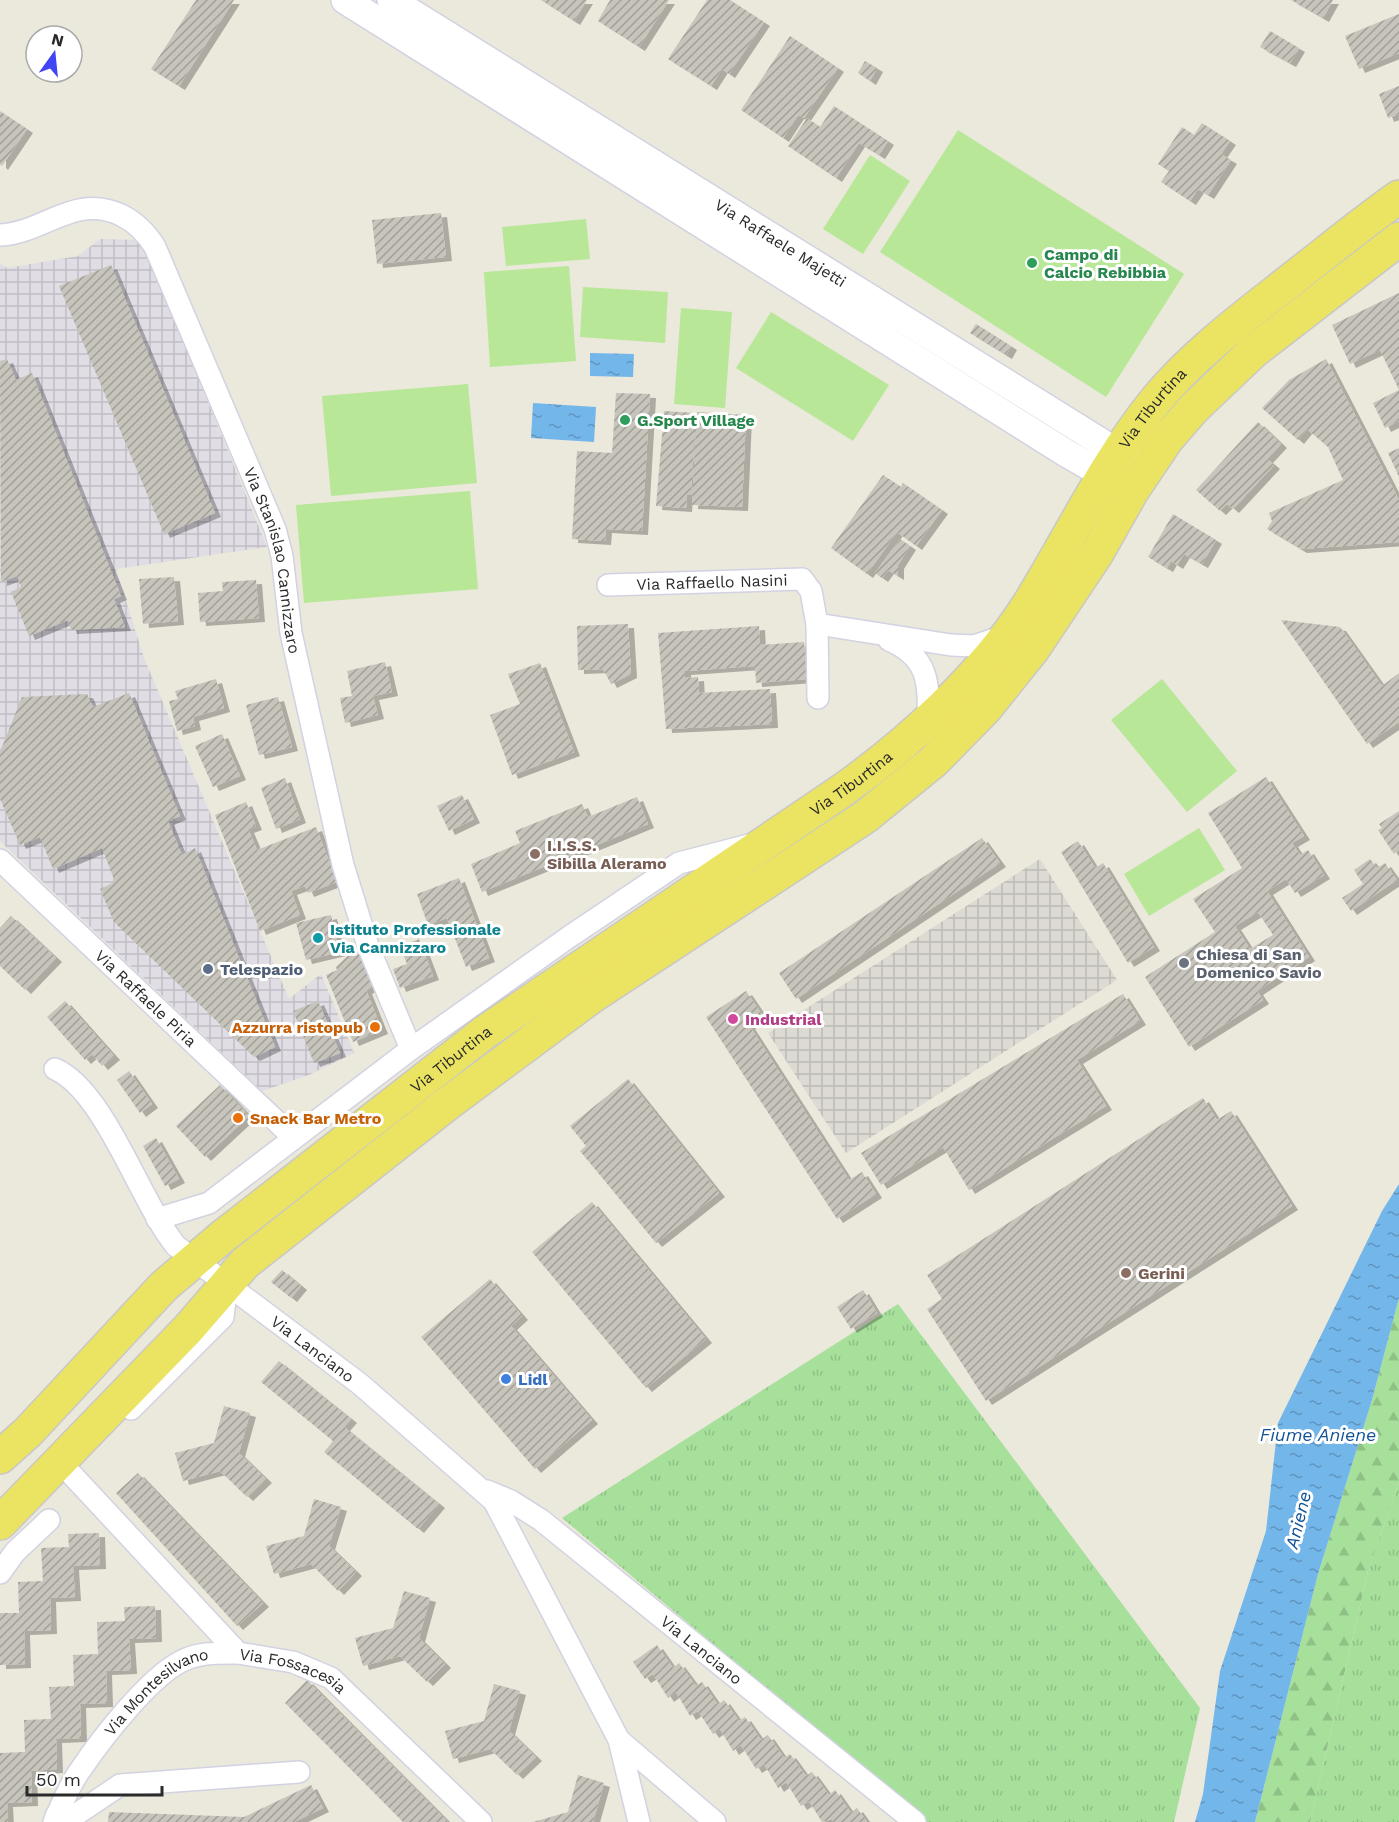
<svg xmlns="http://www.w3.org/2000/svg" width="1399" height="1822" font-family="'Work Sans',sans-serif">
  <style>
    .industrial { fill: url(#industrial-grid) }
    .grass { fill: url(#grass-tufts) }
    .forest { fill: url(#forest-firs) }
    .pitch { fill: #b7e797 }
    .plaza { fill: url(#plaza-grid) }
    .water { fill: url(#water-ripples) }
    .building { fill: url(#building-hatch); fill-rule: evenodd; filter: url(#shadow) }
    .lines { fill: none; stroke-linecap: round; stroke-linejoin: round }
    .minor-casing { stroke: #d2d2e2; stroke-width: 24 }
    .tertiary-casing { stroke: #d2d2e2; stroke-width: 30 }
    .primary-casing { stroke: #c8c8c8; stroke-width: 36 }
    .minor { stroke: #fff; stroke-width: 21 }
    .tertiary { stroke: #fff; stroke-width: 27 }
    .primary { stroke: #ebe362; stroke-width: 33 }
    .leisure-dot { fill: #2e9e5b; stroke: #fff; stroke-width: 2 }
    .education-dot { fill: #8d6e63; stroke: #fff; stroke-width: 2 }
    .culture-dot { fill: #0f9aa8; stroke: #fff; stroke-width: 2 }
    .worship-dot { fill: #6b7280; stroke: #fff; stroke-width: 2 }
    .service-dot { fill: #5c6f8a; stroke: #fff; stroke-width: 2 }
    .hotel-dot { fill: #d1479c; stroke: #fff; stroke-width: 2 }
    .food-dot { fill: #e8710a; stroke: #fff; stroke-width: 2 }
    .shop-dot { fill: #3f7fe0; stroke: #fff; stroke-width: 2 }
    .labels { text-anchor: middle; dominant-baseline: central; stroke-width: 6; stroke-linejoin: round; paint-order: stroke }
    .street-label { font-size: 16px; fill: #2a2a2a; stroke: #fff }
    .leisure-label { font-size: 16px; font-weight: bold; fill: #27864d; stroke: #fff; text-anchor: start }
    .education-label { font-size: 16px; font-weight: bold; fill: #785e54; stroke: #fff; text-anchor: start }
    .culture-label { font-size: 16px; font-weight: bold; fill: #0d838f; stroke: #fff; text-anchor: start }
    .worship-label { font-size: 16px; font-weight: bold; fill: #5b616d; stroke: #fff; text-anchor: start }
    .service-label { font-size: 16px; font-weight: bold; fill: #4e5e75; stroke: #fff; text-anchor: start }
    .hotel-label { font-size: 16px; font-weight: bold; fill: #b23c85; stroke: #fff; text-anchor: start }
    .food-label { font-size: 16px; font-weight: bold; fill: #c56008; stroke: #fff; text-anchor: end }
    .shop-label { font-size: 16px; font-weight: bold; fill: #366cbe; stroke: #fff; text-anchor: start }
    .water-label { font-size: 18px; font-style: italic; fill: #125296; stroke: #fff }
  </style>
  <defs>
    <pattern id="industrial-grid" width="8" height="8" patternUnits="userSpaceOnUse" patternTransform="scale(1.5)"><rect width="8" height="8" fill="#e0dde4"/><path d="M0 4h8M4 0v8" fill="none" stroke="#c0bec4"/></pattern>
    <pattern id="grass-tufts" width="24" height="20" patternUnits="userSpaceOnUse" patternTransform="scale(1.5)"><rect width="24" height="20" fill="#a6e09b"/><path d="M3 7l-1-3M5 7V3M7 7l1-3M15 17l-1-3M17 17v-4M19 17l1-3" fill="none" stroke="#8fc086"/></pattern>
    <pattern id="forest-firs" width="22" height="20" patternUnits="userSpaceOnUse" patternTransform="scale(1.5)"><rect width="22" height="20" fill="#a6e09b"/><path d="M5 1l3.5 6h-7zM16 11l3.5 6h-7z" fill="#8fc086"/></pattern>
    <pattern id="plaza-grid" width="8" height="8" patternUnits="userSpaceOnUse" patternTransform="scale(1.5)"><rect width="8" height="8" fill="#dcdad3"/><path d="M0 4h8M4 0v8" fill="none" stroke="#bdbbb5"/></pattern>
    <pattern id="water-ripples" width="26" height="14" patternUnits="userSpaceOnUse" patternTransform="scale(1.5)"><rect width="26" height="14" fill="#73b6ea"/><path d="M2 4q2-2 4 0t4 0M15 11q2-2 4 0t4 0" fill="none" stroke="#5f94be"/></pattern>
    <pattern id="building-hatch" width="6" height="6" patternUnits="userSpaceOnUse" patternTransform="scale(1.5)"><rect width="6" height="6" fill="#c7c4bc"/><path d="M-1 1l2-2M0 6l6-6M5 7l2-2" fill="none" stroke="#a29f99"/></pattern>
    <filter id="shadow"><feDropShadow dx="6" dy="4" stdDeviation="0" flood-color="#0004"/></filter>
  </defs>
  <rect width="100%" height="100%" fill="#ebe8dc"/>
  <polygon class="industrial" points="100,239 142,240 267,547 116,569 144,658 289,999 321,974 354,1053 309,1075 262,1091 0,841 0,264 7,268 78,256"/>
  <g class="grass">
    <polygon points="898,1304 1200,1708 1174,1822 927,1822 562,1518"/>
    <polygon points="1399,1482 1399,1822 1310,1822 1368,1571"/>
  </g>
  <polygon class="forest" points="1399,1298 1399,1482 1368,1571 1310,1822 1255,1822 1318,1574 1372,1400"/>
  <g class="pitch">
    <polygon points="958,130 1184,274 1106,397 880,252"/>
    <polygon points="870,155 910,181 863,254 823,229"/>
    <polygon points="586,219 590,259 506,266 502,227"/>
    <polygon points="569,266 576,361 490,367 484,272"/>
    <polygon points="583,287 668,292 665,343 580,337"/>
    <polygon points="681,308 732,312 725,408 674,404"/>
    <polygon points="771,312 889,385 853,441 736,368"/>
    <polygon points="468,384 477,483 331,496 322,396"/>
    <polygon points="470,491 478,589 304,603 296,505"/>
    <polygon points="1162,679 1237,771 1187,812 1111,720"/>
    <polygon points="1199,828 1225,870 1149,916 1124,874"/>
  </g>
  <polygon class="plaza" points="1040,859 1117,980 846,1153 768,1033"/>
  <g class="water">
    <polygon points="590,353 634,354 633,377 590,376"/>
    <polygon points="533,403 596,407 594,442 531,438"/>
    <polygon points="1399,1184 1399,1298 1372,1400 1318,1574 1255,1822 1195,1822 1203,1794 1220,1671 1266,1531 1278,1423 1382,1211"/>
  </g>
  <g class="building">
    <polygon points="196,0 234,0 179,86 151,69"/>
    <polygon points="541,0 587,0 574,21"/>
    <polygon points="610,0 669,0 639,47 598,21"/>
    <polygon points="707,0 730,0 764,22 729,74 722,69 711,86 668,59"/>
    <polygon points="1291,0 1333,0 1323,18"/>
    <polygon points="1399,14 1399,53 1359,69 1345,36"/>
    <polygon points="1270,31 1299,48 1290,63 1260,47"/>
    <polygon points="790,36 838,68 804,118 798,115 783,138 741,110"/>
    <polygon points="865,61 877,68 870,81 858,73"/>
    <polygon points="1399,86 1399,114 1388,118 1379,94"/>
    <polygon points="834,106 888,141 879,155 859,143 836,178 788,146 807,118 820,127"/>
    <polygon points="0,111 27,129 2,166 0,164"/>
    <polygon points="1202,123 1230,141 1221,154 1231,160 1208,195 1198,189 1190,201 1161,182 1169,171 1158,164 1182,127 1194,135"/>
    <polygon points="441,213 446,257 377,264 372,220"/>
    <polygon points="111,265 215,513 164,534 59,286"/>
    <polygon points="1399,293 1399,421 1385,428 1373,403 1399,390 1380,350 1350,364 1332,325"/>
    <polygon points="976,324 1011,346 1006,355 970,333"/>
    <polygon points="7,359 16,380 32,373 121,596 114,599 125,627 71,630 68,620 29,636 11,592 21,587 17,576 1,582 0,361"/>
    <polygon points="1326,359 1399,500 1399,542 1301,549 1267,529 1272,521 1269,513 1343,480 1328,447 1307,429 1298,440 1262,408 1289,380"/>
    <polygon points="616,393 650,394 642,531 606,529 605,541 572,539 577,451 612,453"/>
    <polygon points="664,411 696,413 691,495 687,494 686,508 656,506"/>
    <polygon points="697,412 746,415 742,507 692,505"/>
    <polygon points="1258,422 1281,444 1267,459 1274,465 1233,509 1227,504 1220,511 1196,490"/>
    <polygon points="1399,448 1399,477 1388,453"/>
    <polygon points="883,475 901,487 903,483 942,510 916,546 897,532 867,574 831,548"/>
    <polygon points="1173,514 1216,540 1202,564 1184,554 1177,565 1171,561 1167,568 1148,557"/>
    <polygon points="900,539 910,546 898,565 898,576 888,570 882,578 875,573"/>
    <polygon points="174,577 178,621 143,624 139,579"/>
    <polygon points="256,580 259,618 200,622 198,593 223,591 222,582"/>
    <polygon points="1281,620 1340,627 1382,686 1399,673 1399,722 1367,744"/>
    <polygon points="628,624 631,674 611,684 603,669 578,670 577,626"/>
    <polygon points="759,626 760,645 804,642 807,679 756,683 755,666 685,671 685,678 698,677 699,693 770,689 772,724 666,729 658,633"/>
    <polygon points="385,662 392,692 373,696 378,715 345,723 340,698 352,696 347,671"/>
    <polygon points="540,663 574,752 512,775 490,715 520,704 508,674"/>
    <polygon points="216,679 224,708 193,717 195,726 177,731 169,701 178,699 175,691"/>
    <polygon points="129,693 180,816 168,821 182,855 195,848 275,1047 254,1057 114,922 100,889 115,882 102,848 53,869 40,837 20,845 0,799 0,752 22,697 87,694 93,707"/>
    <polygon points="278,697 292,747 259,755 246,705"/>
    <polygon points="222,734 240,776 213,787 195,746"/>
    <path d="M 1266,777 L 1304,836 L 1292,843 L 1300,855 L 1308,850 L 1324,875 L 1295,893 L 1286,879 L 1267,891 L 1309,957 L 1257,991 L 1263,1000 L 1189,1047 L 1145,977 L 1215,932 L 1193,899 L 1242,868 L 1208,813 ZM 1258,912 L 1273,935 L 1250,949 L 1235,926 Z"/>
    <polygon points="285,778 300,819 276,829 261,788"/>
    <polygon points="462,795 474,819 449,831 437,806"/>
    <polygon points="637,797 648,824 482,892 471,864 520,843 515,831 582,804 588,817"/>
    <polygon points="246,802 256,826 248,829 257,850 316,827 337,882 308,893 305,886 291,891 300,915 260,931 215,815"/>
    <polygon points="1399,811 1399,850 1394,854 1378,830 1382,828 1379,824"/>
    <polygon points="982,838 1000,863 796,999 779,973"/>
    <polygon points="1078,841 1095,868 1103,863 1154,947 1128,963 1061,852"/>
    <polygon points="1370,859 1377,868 1385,863 1397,880 1351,911 1342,898 1363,884 1354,870"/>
    <polygon points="459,878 489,958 466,967 447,918 428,925 417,894"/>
    <polygon points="331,915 340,952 306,960 296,923"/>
    <polygon points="11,916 56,958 25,990 0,966 0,928"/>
    <polygon points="419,939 433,976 400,988 393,969 407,964 400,946"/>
    <polygon points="358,946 374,986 366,990 382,1030 353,1042 326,975 337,970 336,967"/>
    <polygon points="746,991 763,1016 749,1025 849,1180 862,1172 876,1194 837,1219 706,1017"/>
    <polygon points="1123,994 1140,1021 1077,1060 1106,1106 969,1190 943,1147 881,1185 861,1153"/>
    <polygon points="65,1001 114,1056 102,1066 92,1054 85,1060 47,1017"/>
    <polygon points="318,1001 340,1053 314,1063 293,1011"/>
    <polygon points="129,1071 152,1104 140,1113 117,1080"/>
    <polygon points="628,1079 719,1193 656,1243 580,1151 586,1146 570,1126"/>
    <polygon points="220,1085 249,1116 205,1157 176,1126"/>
    <polygon points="1203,1098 1217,1120 1231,1111 1292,1206 986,1401 927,1309 942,1299 927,1275"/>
    <polygon points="156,1138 179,1179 165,1186 143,1146"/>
    <polygon points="592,1202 706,1339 646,1388 532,1252"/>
    <polygon points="282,1270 301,1286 291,1298 271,1282"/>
    <polygon points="490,1279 522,1316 511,1326 592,1420 535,1469 421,1337"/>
    <polygon points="863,1290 877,1313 851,1329 837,1307"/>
    <polygon points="279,1361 351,1419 344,1427 439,1504 418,1529 324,1452 333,1441 261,1382"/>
    <polygon points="224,1406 250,1413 239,1453 266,1479 247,1497 220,1471 183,1481 175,1453 214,1443"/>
    <polygon points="138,1473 263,1603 237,1626 116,1493"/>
    <polygon points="314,1499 341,1507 329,1546 356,1572 338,1591 311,1564 274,1574 266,1546 304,1536"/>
    <polygon points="99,1533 100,1565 73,1566 75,1597 50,1598 51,1630 24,1631 25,1664 0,1665 0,1613 19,1613 18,1582 43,1581 41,1548 69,1547 68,1534"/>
    <polygon points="404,1591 430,1598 419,1638 445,1664 427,1682 400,1656 363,1666 355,1638 393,1628"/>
    <polygon points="155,1606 156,1638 129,1639 131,1670 106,1671 107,1703 80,1704 81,1738 56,1739 57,1769 31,1771 32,1802 7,1803 8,1822 0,1822 0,1753 25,1752 24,1720 51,1719 49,1687 74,1686 73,1655 98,1654 97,1622 125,1621 124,1607"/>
    <polygon points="657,1645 673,1668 679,1663 696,1686 702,1682 718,1705 724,1700 739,1721 745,1717 761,1740 768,1735 784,1758 790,1754 806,1776 812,1772 829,1795 835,1790 851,1813 857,1808 867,1822 834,1822 832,1819 822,1822 809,1801 801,1806 786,1782 778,1788 764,1764 756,1769 741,1745 733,1751 720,1729 713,1734 698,1711 690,1716 676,1692 668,1698 653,1674 645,1679 633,1662"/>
    <polygon points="307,1680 448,1822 403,1822 285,1703"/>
    <polygon points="494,1684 520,1691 509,1731 536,1757 517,1775 490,1749 453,1759 445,1731 484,1721"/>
    <polygon points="578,1775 604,1783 593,1822 533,1822 568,1812"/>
    <polygon points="311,1785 323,1808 294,1822 108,1822 109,1812 244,1817"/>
  </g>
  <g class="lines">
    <defs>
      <g id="minor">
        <path id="s1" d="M 0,235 C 44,233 75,193 121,215 C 135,222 147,234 155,247 L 275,529 L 282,556 L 291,633 L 343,865 L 368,946 L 411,1049"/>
        <path id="s2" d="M 608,585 L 802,579 L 811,591 L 817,624"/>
        <path d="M 889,640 C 929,657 929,683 928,721"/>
        <polyline points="818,698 817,624 951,645 974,646 1004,636"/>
        <path id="s3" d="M 0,860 L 292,1136"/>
        <path id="s4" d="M 55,1069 C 105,1091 140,1202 176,1246 L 360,1384 L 494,1501 L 619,1740 L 715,1822"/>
        <polyline points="157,1219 209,1203 411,1049 569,937 679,863 749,845"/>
        <polyline points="131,1409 223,1317 227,1284"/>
        <path id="s5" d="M 61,1463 L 238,1653 L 293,1662 L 331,1678 L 481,1822"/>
        <path id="s6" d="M 487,1491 L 511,1501 L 541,1520 L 915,1822"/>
        <polyline points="0,1573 15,1552 49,1520"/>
        <polyline points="619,1740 639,1822"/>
        <polyline points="56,1816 68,1820 120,1785 299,1772"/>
        <path id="s7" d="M 54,1822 C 62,1804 69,1785 81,1769 C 102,1738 148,1679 180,1662 C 198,1652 219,1653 238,1653"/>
      </g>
      <g id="tertiary">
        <polyline points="345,0 1066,453 1122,485"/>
        <path id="s8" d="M 391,0 L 1136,464"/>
      </g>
      <g id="primary">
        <path id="s9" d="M 0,1457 L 28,1432 L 164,1286 L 222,1237 L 485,1032 L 840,792 C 908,744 984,675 1029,604 C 1071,536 1105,463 1156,400 C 1194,354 1244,317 1291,280 C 1327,252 1362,223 1399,197"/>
        <polyline points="0,1523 188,1329 245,1263 447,1104 591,997 865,817 934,761 985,709 1033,649 1097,553 1132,491 1167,439 1194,408 1254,351 1399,239"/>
      </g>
    </defs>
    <use href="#minor" class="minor-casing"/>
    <use href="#tertiary" class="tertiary-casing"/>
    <use href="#primary" class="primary-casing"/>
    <use href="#minor" class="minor"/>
    <use href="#tertiary" class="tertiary"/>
    <use href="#primary" class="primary"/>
  </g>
  <g class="leisure-dot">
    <circle cx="1032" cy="263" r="6"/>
    <circle cx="625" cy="420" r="6"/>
  </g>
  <g class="education-dot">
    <circle cx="535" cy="854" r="6"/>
    <circle cx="1126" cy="1273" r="6"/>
  </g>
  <circle class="culture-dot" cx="318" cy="938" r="6"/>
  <circle class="worship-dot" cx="1184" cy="963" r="6"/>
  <circle class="service-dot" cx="208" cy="969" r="6"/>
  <circle class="hotel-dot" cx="733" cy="1019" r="6"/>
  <g class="food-dot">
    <circle cx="375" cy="1027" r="6"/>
    <circle cx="238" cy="1118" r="6"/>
  </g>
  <circle class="shop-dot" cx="506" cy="1379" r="6"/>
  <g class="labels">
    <g class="street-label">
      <text stroke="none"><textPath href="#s8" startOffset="459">Via Raffaele Majetti</textPath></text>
      <text stroke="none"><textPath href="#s9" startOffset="1575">Via Tiburtina</textPath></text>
      <text stroke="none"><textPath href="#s1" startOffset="510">Via Stanislao Cannizzaro</textPath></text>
      <text stroke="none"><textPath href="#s2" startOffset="104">Via Raffaello Nasini</textPath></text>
      <text stroke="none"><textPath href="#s9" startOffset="1089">Via Tiburtina</textPath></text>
      <text stroke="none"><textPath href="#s3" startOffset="201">Via Raffaele Piria</textPath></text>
      <text stroke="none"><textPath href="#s9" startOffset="603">Via Tiburtina</textPath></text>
      <text stroke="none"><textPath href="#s4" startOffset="388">Via Lanciano</textPath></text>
      <text stroke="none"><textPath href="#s6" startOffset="268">Via Lanciano</textPath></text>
      <text stroke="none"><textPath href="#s5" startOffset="318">Via Fossacesia</textPath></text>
      <text stroke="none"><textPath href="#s7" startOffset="170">Via Montesilvano</textPath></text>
    </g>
    <g class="leisure-label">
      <text x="1044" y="254">Campo di<tspan x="1044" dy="18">Calcio Rebibbia</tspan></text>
      <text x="637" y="420">G.Sport Village</text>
    </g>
    <g class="education-label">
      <text x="547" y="845">I.I.S.S.<tspan x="547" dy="18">Sibilla Aleramo</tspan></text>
      <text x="1138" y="1273">Gerini</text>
    </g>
    <g class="culture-label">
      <text x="330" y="929">Istituto Professionale<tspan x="330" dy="18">Via Cannizzaro</tspan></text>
    </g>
    <g class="worship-label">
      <text x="1196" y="954">Chiesa di San<tspan x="1196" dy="18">Domenico Savio</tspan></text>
    </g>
    <g class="service-label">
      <text x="220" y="969">Telespazio</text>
    </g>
    <g class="hotel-label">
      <text x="745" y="1019">Industrial</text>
    </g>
    <g class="food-label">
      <text x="363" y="1027">Azzurra ristopub</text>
      <text x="250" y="1118" text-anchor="start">Snack Bar Metro</text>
    </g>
    <g class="shop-label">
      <text x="518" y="1379">Lidl</text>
    </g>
    <g class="water-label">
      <text x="1318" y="1434">Fiume Aniene</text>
      <text transform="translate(1298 1520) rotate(-76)">Aniene</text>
    </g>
  </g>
  <g transform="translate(54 54) rotate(15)"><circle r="28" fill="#ffffff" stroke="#aaaaaa" stroke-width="1.5"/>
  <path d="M0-4.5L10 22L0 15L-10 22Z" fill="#4245f3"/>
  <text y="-9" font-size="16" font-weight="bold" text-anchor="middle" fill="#2a2a2a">N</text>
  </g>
  <path d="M27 1786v9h135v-9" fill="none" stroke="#2a2a2a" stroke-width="3"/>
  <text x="36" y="1786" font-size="18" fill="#2a2a2a" stroke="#ffffff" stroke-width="4.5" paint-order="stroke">50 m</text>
</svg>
